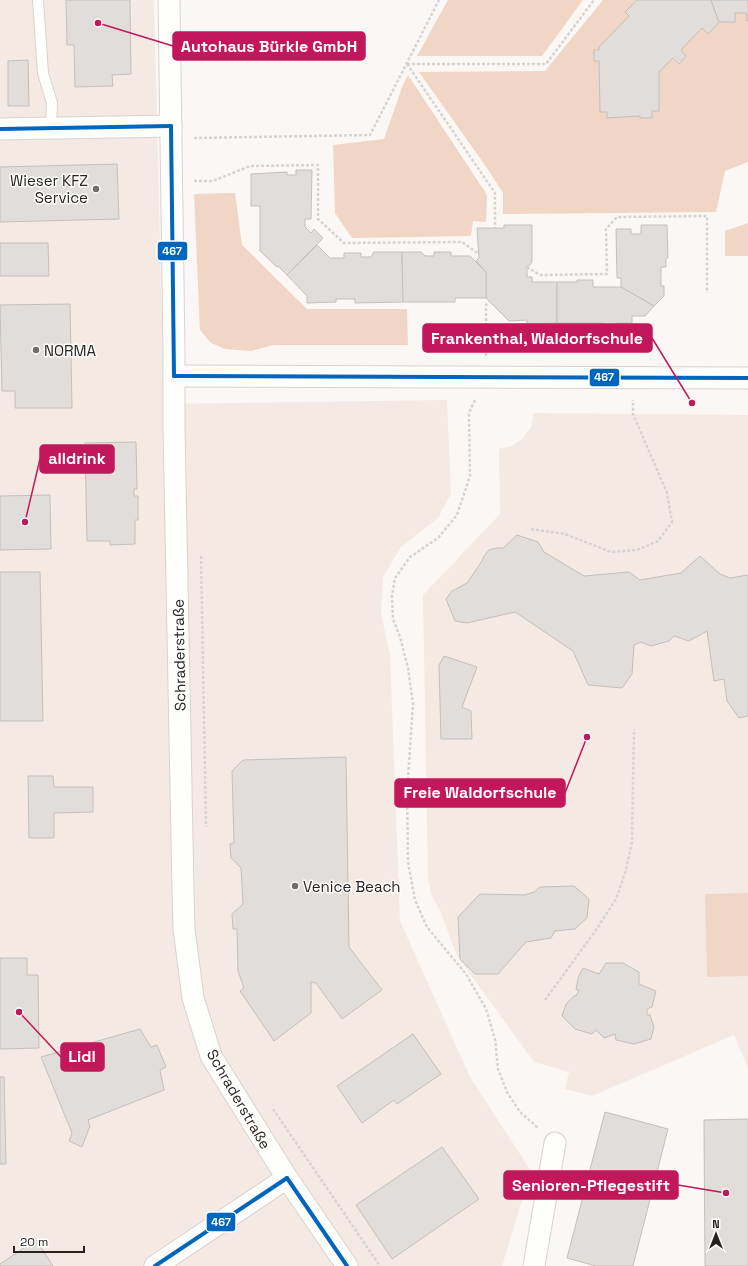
<svg xmlns="http://www.w3.org/2000/svg" width="748" height="1266" font-family="'Space Grotesk',sans-serif">
  <style>
    .built { fill: #f4eae3 }
    .green { fill: #f1d5c5 }
    .building { fill: #e1ddda; stroke: #c3bfbc }
    .lines { fill: none; stroke-linecap: round; stroke-linejoin: round }
    .lane-casing { stroke: #d8d3d1; stroke-width: 12 }
    .street-casing { stroke: #d8d3d1; stroke-width: 23 }
    .path { stroke: #d6d4d3; stroke-width: 2.5; stroke-dasharray: 3 2; stroke-linecap: butt }
    .lane { stroke: #fefefd; stroke-width: 10 }
    .street { stroke: #fefefd; stroke-width: 21 }
    .bus-1-casing { stroke: #fff; stroke-width: 7 }
    .bus-1 { stroke: #0065bd; stroke-width: 4 }
    .poi-dot { fill: #716d6a; stroke: #fff; stroke-width: 1.5 }
    .labels { text-anchor: middle; dominant-baseline: central; stroke-width: 3; stroke-linejoin: round; paint-order: stroke }
    .poi-label { font-size: 15px; fill: #272220; stroke: #fff; text-anchor: start }
    .street-label { font-size: 15px; fill: #272220; stroke: #fff }
    .leader { fill: none; stroke: #c2185b; stroke-width: 1.5 }
    .callout-dot { fill: #c2185b; stroke: #fff; stroke-width: 1.5 }
    .callout { fill: #c2185b; stroke: #c2185b; stroke-width: 1.5 }
    .callout-label { font-size: 16px; text-anchor: middle; font-weight: bold; fill: #fff }
    .line-badge { stroke: #fff; stroke-width: 1.5 }
    .badge-label { font-size: 11px; text-anchor: middle; font-weight: bold; fill: #fff }
  </style>
  <rect width="100%" height="100%" fill="#fbf7f4"/>
  <g class="built">
    <polygon points="0,0 154,0 164,404 447,400 451,494 438,518 401,547 383,577 381,613 390,655 400,921 470,1077 531,1171 502,1266 0,1266"/>
    <polygon points="534,413 748,415 748,1068 734,1035 592,1096 565,1089 569,1072 534,1062 457,956 440,910 432,897 428,879 423,595 500,514 499,449 512,446 523,438 531,427"/>
  </g>
  <g class="green">
    <polygon points="448,0 583,0 542,56 417,56"/>
    <polygon points="603,0 748,0 748,162 725,171 716,212 503,214 503,193 487,168 419,72 545,71"/>
    <polygon points="408,75 487,195 486,222 473,221 471,236 352,238 335,213 333,145 384,139 403,85"/>
    <polygon points="235,193 242,245 307,309 407,309 408,345 273,345 251,351 225,349 211,343 200,330 194,194"/>
    <polygon points="748,223 748,256 725,256 725,231"/>
    <polygon points="748,893 748,976 707,977 705,894"/>
  </g>
  <g class="building">
    <polygon points="66,0 130,0 131,74 112,75 113,86 75,87 74,45 67,45"/>
    <polygon points="637,0 711,0 719,22 708,34 702,28 681,50 686,56 679,64 673,58 659,72 659,111 652,111 652,118 640,118 640,116 607,118 607,112 600,112 599,61 594,61 594,50 599,50 599,47 629,16 625,12"/>
    <polygon points="711,0 748,0 748,21 747,21 746,13 735,13 735,22 719,22"/>
    <polygon points="28,60 29,106 8,106 8,61"/>
    <polygon points="117,164 119,219 0,222 0,167"/>
    <polygon points="296,170 312,170 311,219 305,219 305,227 311,233 314,229 323,238 287,275 278,266 277,267 260,251 260,206 251,206 251,174 287,172 287,175 296,175"/>
    <polygon points="504,225 532,225 532,262 529,266 527,266 527,277 532,277 532,282 557,282 557,323 527,324 527,320 509,321 486,298 486,272 476,261 479,258 477,228 504,228"/>
    <polygon points="641,225 667,225 668,258 666,258 666,267 661,267 661,286 664,286 664,296 654,306 621,287 621,278 617,278 616,229 631,229 631,234 641,234"/>
    <polygon points="0,243 48,243 49,276 0,276"/>
    <polygon points="317,245 330,258 344,258 344,253 361,253 361,257 371,257 374,252 402,252 403,302 355,303 355,299 336,299 336,302 307,303 307,296 287,275"/>
    <polygon points="402,252 421,252 425,256 434,256 434,252 451,252 451,256 470,256 486,272 486,298 455,298 455,302 403,302"/>
    <polygon points="577,280 593,280 593,287 621,287 654,306 645,316 632,316 632,323 617,323 617,328 603,328 603,323 557,323 557,282 577,282"/>
    <polygon points="70,304 72,408 15,408 15,391 2,391 0,305"/>
    <polygon points="136,442 137,489 134,489 134,496 138,496 138,520 135,520 135,544 110,545 110,541 87,541 85,443"/>
    <polygon points="50,495 51,549 0,550 0,496"/>
    <polygon points="517,535 538,542 544,552 584,576 629,572 640,580 681,573 700,556 720,574 730,578 748,575 748,716 739,718 727,701 724,679 714,681 707,631 689,641 674,636 669,641 651,646 641,642 634,645 632,674 622,688 588,685 573,651 515,612 467,623 455,621 446,599 452,591 467,583 482,561 484,556 489,550 496,548 503,548"/>
    <polygon points="0,572 40,572 43,721 0,721"/>
    <polygon points="444,656 477,667 462,707 471,711 472,739 441,739 439,665"/>
    <polygon points="346,757 349,947 382,990 342,1019 316,983 311,982 311,1013 274,1041 240,991 244,988 238,971 237,929 233,929 232,914 243,904 241,868 231,858 230,844 234,843 232,771 243,760"/>
    <polygon points="28,776 53,776 54,787 93,787 93,812 54,813 54,838 29,838"/>
    <polygon points="574,886 589,899 587,918 575,929 555,931 551,938 526,942 498,974 475,974 460,959 458,917 480,894 524,895 534,892 540,887"/>
    <polygon points="0,958 27,958 27,975 38,975 39,1048 0,1049"/>
    <polygon points="606,963 623,963 639,972 639,984 656,991 652,1007 647,1009 647,1015 650,1015 654,1027 651,1039 634,1044 616,1040 615,1034 604,1038 596,1030 592,1034 575,1029 562,1016 566,1004 575,995 576,996 579,990 576,990 578,978 583,968 599,974"/>
    <polygon points="140,1029 151,1047 157,1045 166,1067 160,1070 164,1090 88,1120 90,1126 82,1147 69,1141 72,1133 41,1057"/>
    <polygon points="413,1034 441,1074 397,1104 394,1100 362,1123 337,1086"/>
    <polygon points="0,1077 4,1077 6,1164 0,1164"/>
    <polygon points="605,1112 668,1129 633,1266 596,1266 567,1258"/>
    <polygon points="748,1119 748,1266 705,1266 704,1120"/>
    <polygon points="442,1147 479,1199 392,1259 356,1205"/>
    <polygon points="36,1240 53,1266 0,1266 0,1264"/>
  </g>
  <g class="lines">
    <defs>
      <polyline id="lane" points="38,0 43,73 52,103 51,129"/>
      <g id="street">
        <polyline points="169,0 174,353 174,429 183,890 184,929 193,998 211,1056 287,1178 347,1266"/>
        <polyline points="0,129 171,126"/>
        <polyline points="174,376 748,378"/>
        <polyline points="155,1266 287,1178"/>
        <polyline points="534,1266 555,1143"/>
      </g>
    </defs>
    <use href="#lane" class="lane-casing"/>
    <use href="#street" class="street-casing"/>
    <g class="path">
      <polyline points="407,64 546,64 594,0"/>
      <polyline points="407,64 495,193 495,228"/>
      <polyline points="194,138 370,135 439,0"/>
      <polyline points="194,181 213,181 250,166 318,165 318,219 344,243 462,242 479,254"/>
      <polyline points="527,267 540,275 607,274 606,229 617,217 707,216 707,293"/>
      <polyline points="486,356 486,305 489,301"/>
      <polyline points="475,400 469,413 470,476 457,515 438,538 410,557 395,578 392,596 393,619 400,637 408,668 413,704 407,792 408,862 415,900 427,927 466,974 486,1009 495,1039 498,1069 507,1092 520,1112 538,1128"/>
      <polyline points="531,529 565,534 611,552 637,550 658,541 672,522 667,493 633,414 633,400"/>
      <polyline points="201,556 206,827"/>
      <polyline points="545,1000 596,930 616,899 626,870 632,842 634,729"/>
      <polyline points="273,1109 380,1266"/>
    </g>
    <use href="#lane" class="lane"/>
    <use href="#street" class="street"/>
    <defs>
      <g id="bus-1">
        <polyline points="171,126 174,376"/>
        <polyline points="0,129 171,126"/>
        <polyline points="174,376 748,378"/>
        <polyline points="287,1178 347,1266"/>
        <polyline points="155,1266 287,1178"/>
      </g>
    </defs>
    <use href="#bus-1" class="bus-1-casing"/>
    <use href="#bus-1" class="bus-1"/>
  </g>
  <g class="poi-dot">
    <circle cx="96" cy="189" r="4"/>
    <circle cx="36" cy="350" r="4"/>
    <circle cx="295" cy="886" r="4"/>
  </g>
  <g class="labels">
    <g class="poi-label">
      <text x="88" y="180" text-anchor="end">Wieser KFZ<tspan x="88" dy="17">Service</tspan></text>
      <text x="44" y="350">NORMA</text>
      <text x="303" y="886">Venice Beach</text>
    </g>
    <g class="street-label">
      <text transform="translate(179 655) rotate(-91)">Schraderstraße</text>
      <text transform="translate(239 1099) rotate(60)">Schraderstraße</text>
    </g>
  </g>
  <path class="leader" d="M98 23L173 46M692 403L652 338M25 522L40 459M587 737L565 793M19 1012L61 1057M726 1193L678 1185"/>
  <g class="callout-dot">
    <circle cx="98" cy="23" r="4"/>
    <circle cx="692" cy="403" r="4"/>
    <circle cx="25" cy="522" r="4"/>
    <circle cx="587" cy="737" r="4"/>
    <circle cx="19" cy="1012" r="4"/>
    <circle cx="726" cy="1193" r="4"/>
  </g>
  <g class="callout">
    <rect x="173" y="32" width="192" height="28" rx="4"/>
    <rect x="423" y="324" width="229" height="28" rx="4"/>
    <rect x="40" y="445" width="74" height="28" rx="4"/>
    <rect x="395" y="779" width="170" height="28" rx="4"/>
    <rect x="61" y="1043" width="43" height="28" rx="4"/>
    <rect x="504" y="1171" width="174" height="28" rx="4"/>
  </g>
  <g class="callout-label">
    <text x="269" y="52">Autohaus Bürkle GmbH</text>
    <text x="537" y="344">Frankenthal, Waldorfschule</text>
    <text x="77" y="464">alldrink</text>
    <text x="480" y="798">Freie Waldorfschule</text>
    <text x="82" y="1062">Lidl</text>
    <text x="591" y="1191">Senioren-Pflegestift</text>
  </g>
  <g class="line-badge">
    <rect x="157" y="241" width="31" height="20" rx="4" fill="#0065bd"/>
    <rect x="589" y="368" width="31" height="19" rx="4" fill="#0065bd"/>
    <rect x="206" y="1212" width="30" height="20" rx="4" fill="#0065bd"/>
  </g>
  <g class="badge-label">
    <text x="172" y="255">467</text>
    <text x="604" y="381">467</text>
    <text x="221" y="1226">467</text>
  </g>
  <g transform="translate(716 1234)" stroke="#ffffff" stroke-width="3" paint-order="stroke">
  <path d="M0-3L7 15L0 10L-7 15Z" fill="#272220"/>
  <text y="-6" font-size="11" font-weight="bold" text-anchor="middle" fill="#272220">N</text>
  </g>
  <path d="M14 1246v6h70v-6" fill="none" stroke="#272220" stroke-width="2"/>
  <text x="20" y="1246" font-size="12" fill="#272220" stroke="#ffffff" stroke-width="3" paint-order="stroke">20 m</text>
</svg>
